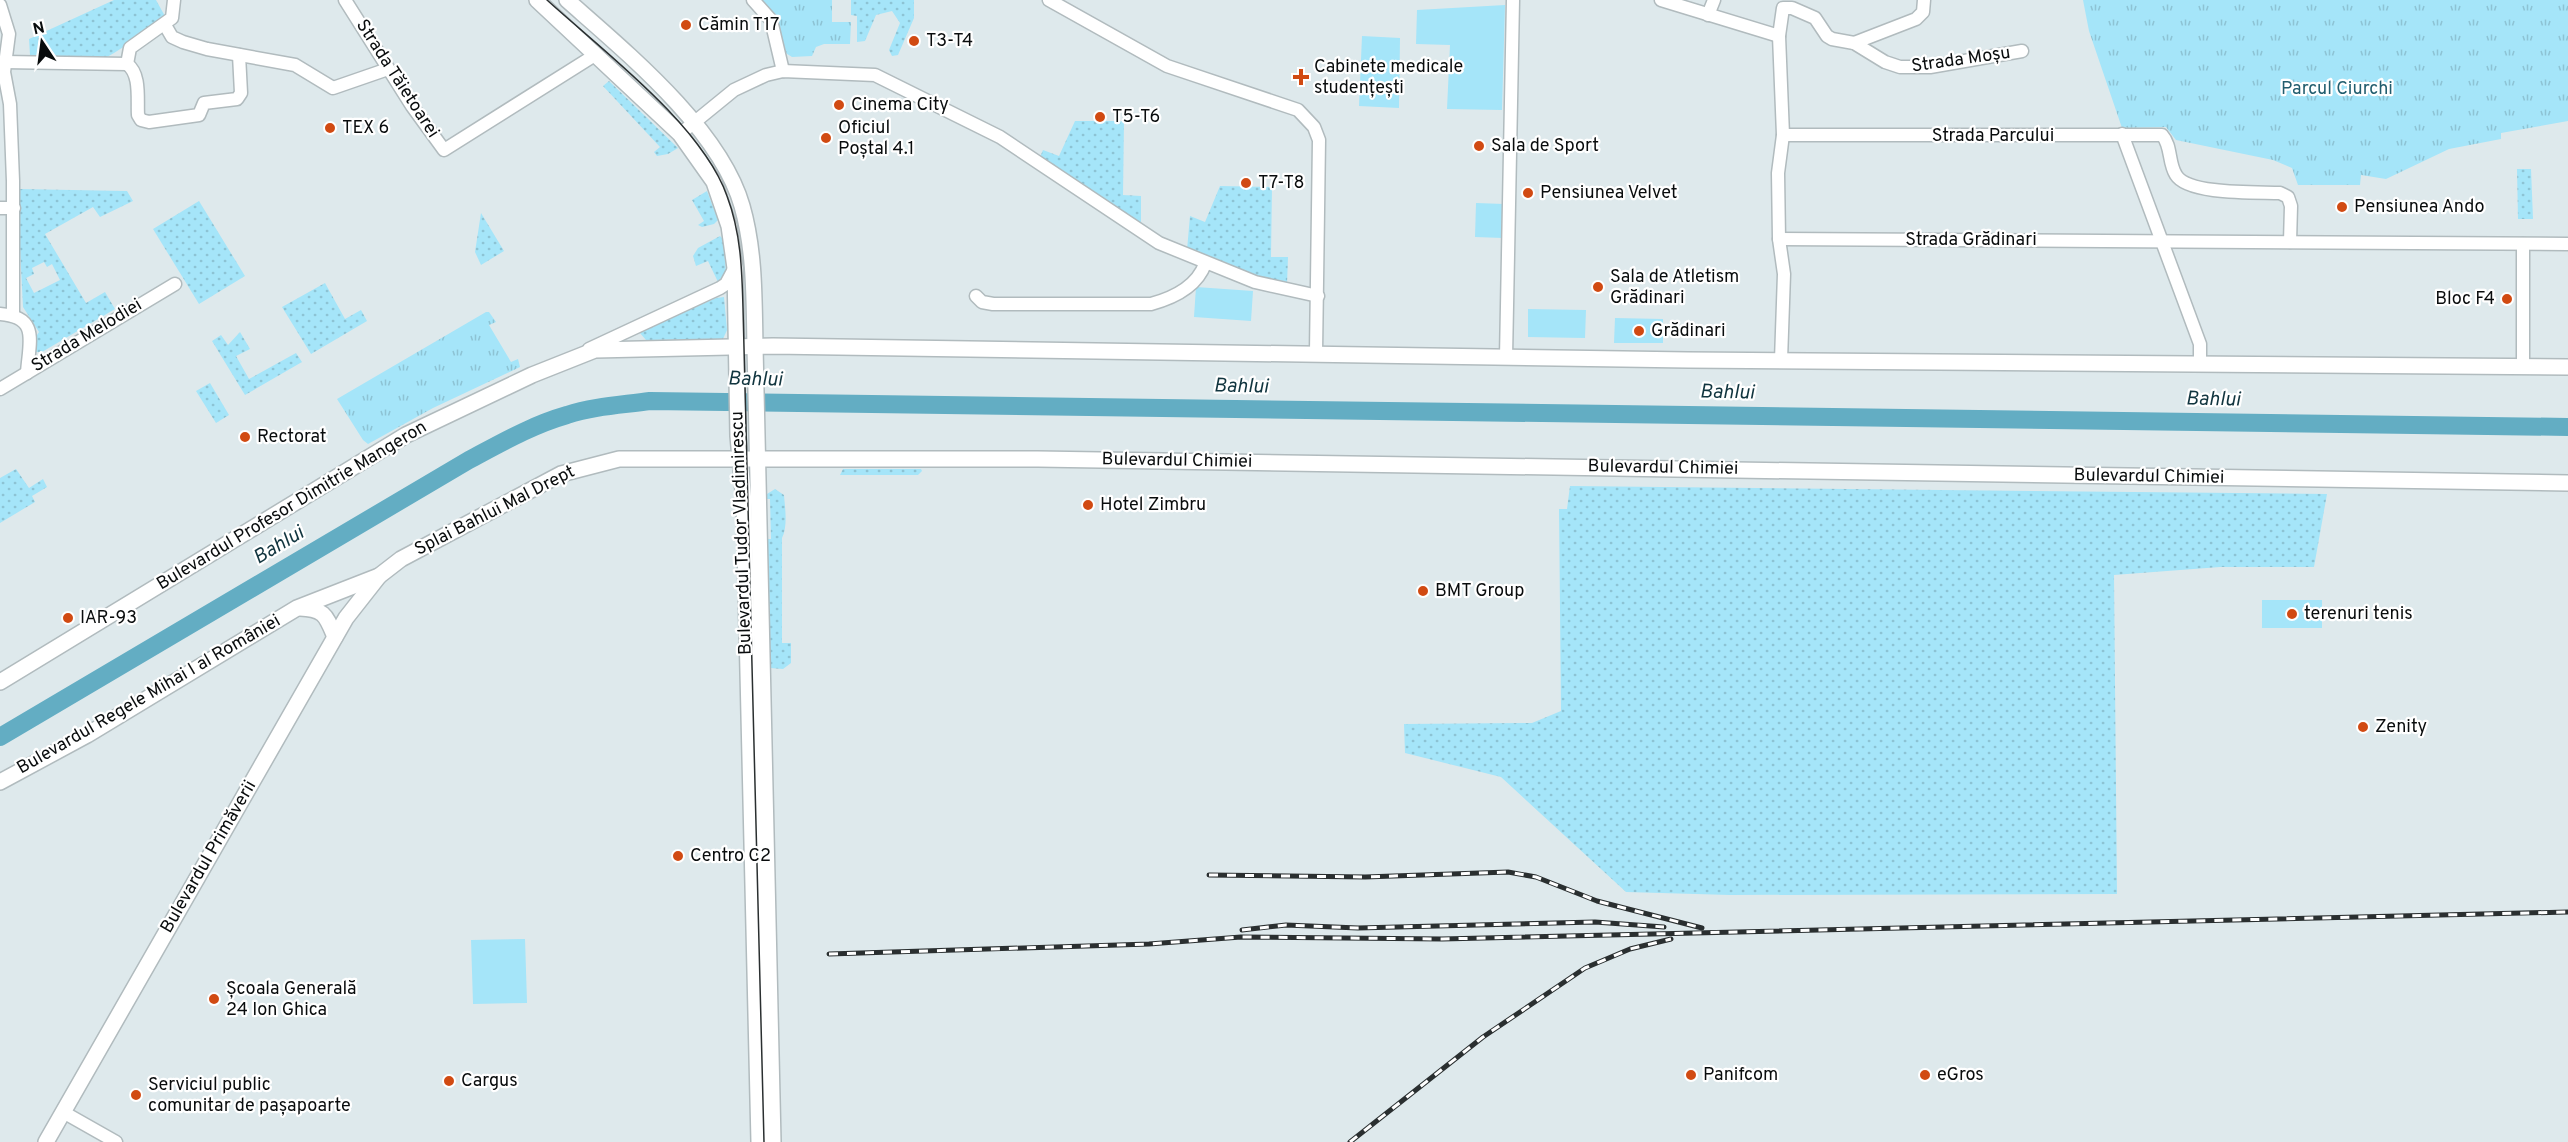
<svg xmlns="http://www.w3.org/2000/svg" width="2568" height="1142" font-family="Overpass,sans-serif">
  <style>
    .grass { fill: url(#grass-dots); fill-rule: evenodd }
    .park { fill: url(#park-tufts) }
    .pitch { fill: #a5e5f9 }
    .lines { fill: none; stroke-linecap: round; stroke-linejoin: round }
    .river { stroke: #63adc3; stroke-width: 18 }
    .minor-casing { stroke: #b1bbbe; stroke-width: 15 }
    .major-casing { stroke: #b1bbbe; stroke-width: 18 }
    .minor { stroke: #fff; stroke-width: 12 }
    .major { stroke: #fff; stroke-width: 15 }
    .tram { stroke: #2a2f30; stroke-width: 1.5 }
    .rail-casing { stroke: #2a2f30; stroke-width: 5 }
    .rail { stroke: #fff; stroke-width: 3; stroke-dasharray: 9; stroke-linecap: butt }
    .poi-dot { fill: #d14a12; stroke: #fff; stroke-width: 2 }
    .labels { text-anchor: middle; dominant-baseline: central; stroke-width: 4.5; stroke-linejoin: round; paint-order: stroke }
    .poi-label { font-size: 18px; fill: #090c0d; stroke: #fff; text-anchor: start }
    .street-label { font-size: 18px; fill: #090c0d; stroke: #fff }
    .park-label { font-size: 18px; fill: #215d6e; stroke: #fff }
    .water-label { font-size: 20px; font-style: italic; fill: #11353f; stroke: #fff }
  </style>
  <defs>
    <pattern id="grass-dots" width="8" height="8" patternUnits="userSpaceOnUse" patternTransform="scale(1.5)"><rect width="8" height="8" fill="#a5e5f9"/><path d="M2 2h.1M6 6h.1" fill="none" stroke="#8dc3d4" stroke-width="1.8" stroke-linecap="round"/></pattern>
    <pattern id="park-tufts" width="24" height="20" patternUnits="userSpaceOnUse" patternTransform="scale(1.5)"><rect width="24" height="20" fill="#a5e5f9"/><path d="M3 7l-1-3M5 7V3M7 7l1-3M15 17l-1-3M17 17v-4M19 17l1-3" fill="none" stroke="#8dc3d4"/></pattern>
  </defs>
  <rect width="100%" height="100%" fill="#dee9ec"/>
  <g class="grass">
    <path d="M 114,0 L 156,0 L 166,18 C 154,26 111,57 102,59 C 80,62 52,56 30,55 L 29,39 Z"/>
    <polygon points="851,0 914,0 914,18 898,55 892,56 889,50 900,23 892,11 876,15 865,41 857,42 857,16 851,15"/>
    <polygon points="609,81 678,148 668,154 657,156 654,152 660,147 603,86"/>
    <polygon points="1075,121 1124,121 1123,195 1141,196 1141,225 1040,157 1043,150 1059,156"/>
    <polygon points="2517,169 2531,169 2533,219 2518,219"/>
    <polygon points="1220,186 1272,187 1271,257 1288,257 1287,284 1250,274 1187,250 1190,216 1205,222"/>
    <path d="M 17,189 L 127,191 L 133,201 L 100,217 L 93,207 L 45,234 L 86,303 L 105,292 L 115,309 L 42,352 L 35,352 L 35,338 L 39,332 L 23,307 ZM 44,262 L 47,267 L 52,264 L 60,280 L 34,293 L 26,278 L 34,274 L 32,268 Z"/>
    <polygon points="707,191 718,220 714,224 702,227 698,225 704,221 692,200"/>
    <polygon points="199,201 245,276 199,304 153,229"/>
    <polygon points="481,213 504,251 481,265 475,252"/>
    <polygon points="720,236 723,239 726,272 718,282 708,261 696,266 693,256 698,248"/>
    <polygon points="325,283 345,319 361,310 367,321 311,354 282,307"/>
    <polygon points="724,297 727,330 723,339 646,340 640,333 644,330 716,298"/>
    <polygon points="240,332 250,349 236,356 249,379 296,353 302,362 245,395 212,341 221,335 228,345"/>
    <polygon points="210,383 229,415 216,423 196,391"/>
    <polygon points="16,469 29,488 43,479 47,487 32,496 35,502 0,523 0,478"/>
    <polygon points="843,469 921,469 922,471 918,475 840,475"/>
    <polygon points="1570,486 2327,494 2314,567 2220,567 2114,575 2117,894 1730,895 1626,892 1501,777 1405,753 1404,724 1532,723 1561,711 1559,509 1567,509"/>
    <path d="M 775,489 L 784,495 C 785,508 788,526 782,538 L 782,643 L 791,643 L 791,663 L 783,669 L 770,668 L 766,539 L 771,539 L 770,499 L 767,499 L 767,494 Z"/>
  </g>
  <g class="park">
    <polygon points="759,0 832,0 832,22 851,22 850,44 824,44 816,47 812,56 792,57 784,52"/>
    <polygon points="2083,0 2568,0 2568,121 2501,133 2501,139 2449,149 2386,179 2361,175 2360,185 2298,185 2292,168 2273,160 2176,140 2166,127 2122,128 2089,31"/>
    <polygon points="486,312 489,312 496,322 489,325 511,362 518,359 520,367 433,408 368,444 363,440 337,399"/>
  </g>
  <g class="pitch">
    <polygon points="1505,5 1502,110 1447,109 1450,45 1416,44 1417,10"/>
    <polygon points="1362,36 1400,38 1399,108 1359,106"/>
    <polygon points="1476,203 1504,204 1503,238 1475,237"/>
    <polygon points="1196,287 1253,291 1251,321 1194,317"/>
    <polygon points="1528,309 1586,310 1585,338 1528,337"/>
    <polygon points="1615,318 1663,319 1663,343 1614,343"/>
    <rect x="2262" y="600" width="60" height="28"/>
    <polygon points="525,939 527,1003 473,1004 471,940"/>
  </g>
  <g class="lines">
    <path class="river" d="M 0,737 L 469,460 C 501,443 532,425 567,415 C 594,406 622,405 650,401 L 2568,427"/>
    <defs>
      <g id="minor">
        <polyline points="345,0 412,106 444,150 595,55"/>
        <polyline points="753,0 771,20 783,71"/>
        <polyline points="1049,0 1167,66 1298,110 1314,127 1319,140 1316,352"/>
        <polyline points="1661,0 1779,36"/>
        <polyline points="0,5 9,34 4,72 10,104 13,181 13,315"/>
        <polyline points="1708,15 1714,0"/>
        <polyline points="165,25 172,37 183,42 207,49 295,65 333,88 388,69"/>
        <polyline points="1854,43 1916,19 1923,12 1924,0"/>
        <polyline points="4,62 127,64"/>
        <path d="M 127,64 C 141,74 137,99 138,115 L 141,120 L 149,122 L 199,115 L 204,103 L 237,99 L 241,93 L 239,55"/>
        <polyline points="127,64 130,48 172,18 174,0"/>
        <polyline points="680,134 734,90 766,75 783,71 875,75 1000,137 1159,243 1255,282 1318,296"/>
        <polyline points="2122,134 2200,344 2200,363"/>
        <path d="M 1783,135 L 2162,135 C 2172,146 2168,163 2176,175 C 2188,195 2257,192 2280,193 L 2288,197 L 2291,206 L 2290,242"/>
        <polyline points="0,208 14,208"/>
        <polyline points="1779,239 2568,244"/>
        <path d="M 976,296 L 982,302 L 993,304 L 1151,304 C 1173,298 1197,286 1205,264"/>
        <path d="M 0,314 C 40,317 29,342 27,373"/>
        <polyline points="589,349 720,288 726,284 734,269"/>
        <polyline points="1506,357 1513,0"/>
        <polyline points="1781,360 1784,274 1779,239 1778,173 1783,135 1779,36 1783,8 1792,8 1815,18 1827,36 1832,39 1854,43 1885,62 1900,67 1930,67 2022,51"/>
        <polyline points="2523,366 2523,244"/>
        <polyline points="0,389 175,284"/>
        <polyline points="63,1112 116,1142"/>
      </g>
      <g id="major">
        <polyline points="537,0 680,134 714,182 729,226 735,268 738,436 744,502 759,1142"/>
        <path d="M 567,0 C 627,53 720,129 742,206 C 755,251 754,300 755,347 L 773,1142"/>
        <path d="M 300,608 C 325,609 326,616 335,637"/>
        <polyline points="0,682 406,435 532,375 595,350 773,346 1688,360 2568,367"/>
        <polyline points="0,782 87,735 297,608 379,576 401,559 561,474 619,459 1038,459 2568,483"/>
        <polyline points="46,1142 346,618 379,576"/>
      </g>
    </defs>
    <use href="#minor" class="minor-casing"/>
    <use href="#major" class="major-casing"/>
    <use href="#minor" class="minor"/>
    <use href="#major" class="major"/>
    <path class="tram" d="M 547,0 C 603,51 702,125 727,196 C 741,233 742,270 743,308 L 764,1142"/>
    <defs>
      <g id="rail">
        <polyline points="1209,875 1365,877 1508,872 1536,877 1597,901 1702,928"/>
        <polyline points="1242,930 1286,925 1358,928 1595,922 1664,927"/>
        <polyline points="829,954 1149,944 1241,937 1442,939 2568,912"/>
        <polyline points="1350,1142 1483,1037 1585,968 1630,949 1671,939"/>
      </g>
    </defs>
    <use href="#rail" class="rail-casing"/>
    <use href="#rail" class="rail"/>
  </g>
  <g class="poi-dot">
    <circle cx="686" cy="25" r="6"/>
    <circle cx="914" cy="41" r="6"/>
    <path d="M1298 68h6v6h6v6h-6v6h-6v-6h-6v-6h6z"/>
    <circle cx="839" cy="105" r="6"/>
    <circle cx="1100" cy="117" r="6"/>
    <circle cx="330" cy="128" r="6"/>
    <circle cx="826" cy="138" r="6"/>
    <circle cx="1479" cy="146" r="6"/>
    <circle cx="1246" cy="183" r="6"/>
    <circle cx="1528" cy="193" r="6"/>
    <circle cx="2342" cy="207" r="6"/>
    <circle cx="1598" cy="287" r="6"/>
    <circle cx="2507" cy="299" r="6"/>
    <circle cx="1639" cy="331" r="6"/>
    <circle cx="245" cy="437" r="6"/>
    <circle cx="1088" cy="505" r="6"/>
    <circle cx="1423" cy="591" r="6"/>
    <circle cx="2292" cy="614" r="6"/>
    <circle cx="68" cy="618" r="6"/>
    <circle cx="2363" cy="727" r="6"/>
    <circle cx="678" cy="856" r="6"/>
    <circle cx="214" cy="999" r="6"/>
    <circle cx="1691" cy="1075" r="6"/>
    <circle cx="1925" cy="1075" r="6"/>
    <circle cx="449" cy="1081" r="6"/>
    <circle cx="136" cy="1095" r="6"/>
  </g>
  <g class="labels">
    <g class="poi-label">
      <text x="698" y="25">Cămin T17</text>
      <text x="926" y="41">T3-T4</text>
      <text x="1314" y="67">Cabinete medicale<tspan x="1314" dy="21">studențești</tspan></text>
      <text x="851" y="105">Cinema City</text>
      <text x="1112" y="117">T5-T6</text>
      <text x="342" y="128">TEX 6</text>
      <text x="838" y="128">Oficiul<tspan x="838" dy="21">Poștal 4.1</tspan></text>
      <text x="1491" y="146">Sala de Sport</text>
      <text x="1258" y="183">T7-T8</text>
      <text x="1540" y="193">Pensiunea Velvet</text>
      <text x="2354" y="207">Pensiunea Ando</text>
      <text x="1610" y="277">Sala de Atletism<tspan x="1610" dy="21">Grădinari</tspan></text>
      <text x="2495" y="299" text-anchor="end">Bloc F4</text>
      <text x="1651" y="331">Grădinari</text>
      <text x="257" y="437">Rectorat</text>
      <text x="1100" y="505">Hotel Zimbru</text>
      <text x="1435" y="591">BMT Group</text>
      <text x="2304" y="614">terenuri tenis</text>
      <text x="80" y="618">IAR-93</text>
      <text x="2375" y="727">Zenity</text>
      <text x="690" y="856">Centro C2</text>
      <text x="226" y="989">Școala Generală<tspan x="226" dy="21">24 Ion Ghica</tspan></text>
      <text x="1703" y="1075">Panifcom</text>
      <text x="1937" y="1075">eGros</text>
      <text x="461" y="1081">Cargus</text>
      <text x="148" y="1085">Serviciul public<tspan x="148" dy="21">comunitar de pașapoarte</tspan></text>
    </g>
    <g class="street-label">
      <text transform="translate(1961 60) rotate(-8)">Strada Moșu</text>
      <text transform="translate(397 79) rotate(57)">Strada Tăietoarei</text>
      <text x="1993" y="136">Strada Parcului</text>
      <text x="1971" y="240">Strada Grădinari</text>
      <text transform="translate(87 336) rotate(-31)">Strada Melodiei</text>
      <text transform="translate(1177 461) rotate(1)">Bulevardul Chimiei</text>
      <text transform="translate(1663 468) rotate(1)">Bulevardul Chimiei</text>
      <text transform="translate(2149 477) rotate(1)">Bulevardul Chimiei</text>
      <text transform="translate(292 506) rotate(-31)">Bulevardul Profesor Dimitrie Mangeron</text>
      <text transform="translate(495 511) rotate(-27)">Splai Bahlui Mal Drept</text>
      <text transform="translate(742 533) rotate(-92)">Bulevardul Tudor Vladimirescu</text>
      <text transform="translate(149 695) rotate(-30)">Bulevardul Regele Mihai I al României</text>
      <text transform="translate(209 857) rotate(-60)">Bulevardul Primăverii</text>
    </g>
    <g class="park-label">
      <text x="2337" y="89">Parcul Ciurchi</text>
    </g>
    <g class="water-label">
      <text transform="translate(755 380) rotate(1)">Bahlui</text>
      <text transform="translate(1241 387) rotate(1)">Bahlui</text>
      <text transform="translate(1727 393) rotate(1)">Bahlui</text>
      <text transform="translate(2213 400) rotate(1)">Bahlui</text>
      <text transform="translate(279 546) rotate(-31)">Bahlui</text>
    </g>
  </g>
  <g transform="translate(42 42) rotate(347)" stroke="#ffffff" stroke-width="4.5" paint-order="stroke">
  <path d="M0-4.5L10 22L0 15L-10 22Z" fill="#090c0d"/>
  <text y="-9" font-size="16" font-weight="bold" text-anchor="middle" fill="#090c0d">N</text>
  </g>
</svg>
